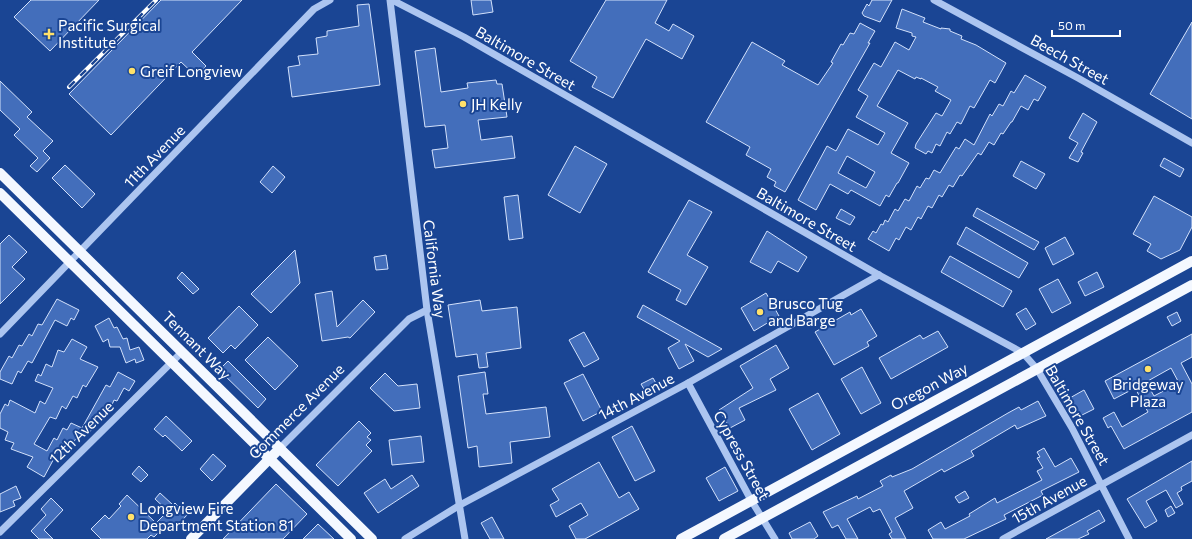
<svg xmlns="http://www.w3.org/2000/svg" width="1192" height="539" font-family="Commissioner,sans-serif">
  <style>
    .building { fill: #436ebb; stroke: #d3e1fb; fill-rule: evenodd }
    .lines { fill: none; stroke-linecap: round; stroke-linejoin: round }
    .minor { stroke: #acc5f0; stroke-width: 7 }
    .major { stroke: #f4f8ff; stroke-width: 10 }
    .rail-casing { stroke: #fff; stroke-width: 4 }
    .rail { stroke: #1a4594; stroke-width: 2.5; stroke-dasharray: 8; stroke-linecap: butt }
    .poi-dot { fill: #ffe16a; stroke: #1a4594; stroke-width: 1.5 }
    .labels { text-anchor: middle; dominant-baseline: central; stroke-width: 4; stroke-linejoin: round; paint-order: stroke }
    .poi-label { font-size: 15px; fill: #fff; stroke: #1a4594; text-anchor: start }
    .street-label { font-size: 15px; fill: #fff; stroke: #1a4594 }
  </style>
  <rect width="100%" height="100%" fill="#1a4594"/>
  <g class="building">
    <polygon points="31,0 99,0 50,51 14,17"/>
    <polygon points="161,0 242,0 192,52 206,66 196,76 181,62 111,135 69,94"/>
    <polygon points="471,0 491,0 493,12 473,15"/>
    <polygon points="606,0 667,0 655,23 669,31 673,24 694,36 682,59 646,39 613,98 592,87 597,77 570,61"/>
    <polygon points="872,0 892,0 880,22 864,16 862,13 867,4 869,6"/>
    <polygon points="369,4 380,85 292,97 288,67 300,65 298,56 318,54 316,38 327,36 327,31 359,26 357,5"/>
    <path d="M 902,9 L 925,18 L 923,22 L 941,29 L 941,28 L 950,29 L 950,31 L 962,36 L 961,39 L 976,45 L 1006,63 L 995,83 L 990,80 L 974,108 L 970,106 L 961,124 L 957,122 L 950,134 L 947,132 L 940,146 L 936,144 L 932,153 L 928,151 L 926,154 L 915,148 L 916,144 L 936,113 L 942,116 L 951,100 L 935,91 L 938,87 L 921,78 L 921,79 L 916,77 L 915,79 L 898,70 L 877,106 L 908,123 L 891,153 L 909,163 L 898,183 L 897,183 L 889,197 L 886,195 L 880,206 L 851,190 L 848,194 L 830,184 L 816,210 L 798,200 L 827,146 L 836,151 L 848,129 L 878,145 L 885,133 L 856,117 L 868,96 L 858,90 L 874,63 L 881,67 L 895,42 L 909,50 L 916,37 L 912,36 L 912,33 L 896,28 ZM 847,156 L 875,172 L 866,188 L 838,173 Z"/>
    <polygon points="1192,22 1192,119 1150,94"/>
    <polygon points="860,23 875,31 868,43 870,43 785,192 774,186 776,182 767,177 771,169 746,155 750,147 706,122 752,42 785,61 782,65 818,85 833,63 831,62 841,44 843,45 850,33 854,34"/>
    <polygon points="435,48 441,92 468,88 467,83 496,80 497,84 502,84 507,117 478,120 481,140 512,136 515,158 435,168 432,150 448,148 445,125 425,127 415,51"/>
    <polygon points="1025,75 1046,87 1038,101 1034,99 1028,110 1021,106 1012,122 1011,122 1003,134 1001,133 994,145 989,142 981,155 978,153 962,176 960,175 953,187 949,185 942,197 939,195 932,208 928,206 921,219 918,217 911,230 906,227 899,240 896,238 889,251 868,239 873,231 876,233 881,224 883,225 885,220 888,222 895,209 898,211 905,199 909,201 917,186 920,188 926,178 929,179 934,170 940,173 956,147 959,149 965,139 974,145 990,114 992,116 999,104 1003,106 1011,91 1014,93"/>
    <polygon points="0,81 32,112 27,117 53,141 43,151 50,158 37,172 30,166 38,158 14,135 20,129 0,110"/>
    <polygon points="1083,113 1097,122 1081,152 1083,153 1078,162 1069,158 1078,143 1069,138"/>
    <polygon points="575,146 607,164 580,213 548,195"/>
    <polygon points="1164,158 1184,169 1180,177 1160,166"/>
    <polygon points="1021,161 1045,174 1036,189 1013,176"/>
    <polygon points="65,165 95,194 82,208 52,178"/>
    <polygon points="273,166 285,177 272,193 260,182"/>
    <polygon points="518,195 523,238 509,240 504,197"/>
    <polygon points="1154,196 1192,217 1192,227 1180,250 1161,259 1147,251 1151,244 1133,234"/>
    <polygon points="689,200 712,212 687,255 708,267 686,305 676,300 681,290 648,272"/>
    <polygon points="977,208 1039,242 1034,250 973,216"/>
    <polygon points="841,209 855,217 850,225 836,218"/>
    <polygon points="966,227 1028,263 1019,278 957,244"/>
    <polygon points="767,231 807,257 798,272 778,261 771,273 750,262"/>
    <polygon points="9,235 27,252 12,267 25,279 0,304 0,244"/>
    <polygon points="1065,237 1074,254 1053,265 1045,248"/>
    <polygon points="295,250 300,283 271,313 251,294"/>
    <polygon points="386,255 388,269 376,270 374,257"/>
    <polygon points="950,256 1012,291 1003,307 941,272"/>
    <polygon points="182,272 199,289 193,294 177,278"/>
    <polygon points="1097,272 1104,287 1085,296 1078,282"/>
    <polygon points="1058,279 1071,303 1052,313 1039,289"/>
    <polygon points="332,291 337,327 363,300 375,312 350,338 348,337 322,341 315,294"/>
    <polygon points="766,293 779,316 754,331 741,308"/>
    <polygon points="57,299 79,310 74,320 71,318 67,326 55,320 32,363 28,361 21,373 18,371 12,384 0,379 0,372 9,356 12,358 19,345 22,346 29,334 32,336 38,324 42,325"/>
    <polygon points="480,300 482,311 517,307 521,348 486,353 488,367 479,368 477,354 456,357 448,305"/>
    <polygon points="643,305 722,349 708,357 685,344 694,361 679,369 668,348 680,341 637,317"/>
    <polygon points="239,306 258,325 235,349 231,345 223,353 208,338"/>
    <polygon points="1026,308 1036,324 1026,330 1016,314"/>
    <polygon points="861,309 877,336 867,342 869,346 834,365 815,332 850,312 851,315"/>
    <polygon points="1177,312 1181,321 1172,326 1167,317"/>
    <polygon points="109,318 114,328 117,327 123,339 127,338 130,350 139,347 144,360 136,363 135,359 126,363 120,347 110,347 108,339 103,342 95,326"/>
    <polygon points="938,331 948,347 891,379 879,358 920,335 923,339"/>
    <polygon points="584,332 599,359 584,367 569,340"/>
    <path d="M 1192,334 L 1192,357 L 1181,363 L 1192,384 L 1192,412 L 1124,449 L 1111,426 L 1108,428 L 1103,418 L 1114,412 L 1122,427 L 1148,412 L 1135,388 L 1114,399 L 1105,381 ZM 1171,368 L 1179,383 L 1154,396 L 1146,382 Z"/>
    <polygon points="268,337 298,366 275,390 245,360"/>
    <polygon points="72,339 87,347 80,359 98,367 86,387 83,385 77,398 73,396 66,409 62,406 56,419 50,417 34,444 47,451 54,438 57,440 63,428 67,430 71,423 82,428 106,385 110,387 118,372 135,381 129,391 124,388 117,401 114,400 109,412 104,410 88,435 81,431 65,455 58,451 44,477 27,467 33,457 11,449 14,443 5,440 8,432 0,428 0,414 5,404 8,406 10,400 35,413 40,401 45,404 53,388 35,381 38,374 41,376 46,364 52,367 58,350 64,352"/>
    <polygon points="776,345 789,368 770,379 776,390 739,408 745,420 730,428 719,410 753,388 740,366"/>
    <polygon points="228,361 266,399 258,408 219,370"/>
    <polygon points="862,367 881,403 861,414 841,379"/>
    <polygon points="485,372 488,394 483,394 486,414 546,407 550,437 510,442 512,463 479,467 477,446 468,448 458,376"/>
    <polygon points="385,373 398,386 417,384 420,408 394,411 370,388"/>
    <polygon points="583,374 602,411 583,421 564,383"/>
    <polygon points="653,378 657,385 645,391 641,384"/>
    <polygon points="1084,390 1094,409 1078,417 1068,399"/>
    <polygon points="818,393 840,434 812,450 789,409"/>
    <polygon points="1038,401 1046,416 1017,429 1015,425 971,451 974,456 944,472 942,469 904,491 913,508 895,518 906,539 892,539 889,534 892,532 880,509 873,512 870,507 847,519 858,539 846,539 838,525 832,528 823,512 857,496 858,499 883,486 880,481 891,475 892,477 912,469 1008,413 1019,407 1021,410"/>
    <polygon points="166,416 192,441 182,451 165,435 163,437 154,429"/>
    <polygon points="359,421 371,433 367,437 371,440 366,445 372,451 338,486 316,465"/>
    <polygon points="632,426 655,471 635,481 612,437"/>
    <polygon points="421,436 424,462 392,465 389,440"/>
    <polygon points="1044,448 1055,467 1071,458 1079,472 1041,491 1043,495 1004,515 1006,519 964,539 933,539 928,530 941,522 945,529 970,516 969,514 995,498 997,503 1042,480 1037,471 1043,468 1037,458 1040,457 1037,452"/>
    <polygon points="213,454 226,466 212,481 200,469"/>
    <polygon points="1192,461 1192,481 1181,487 1182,490 1177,493 1183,504 1176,508 1166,490 1146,501 1157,521 1145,528 1127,499"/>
    <polygon points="599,462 619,498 629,492 639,509 585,539 576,539 569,526 588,515 581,503 556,517 550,505 559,500 552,489"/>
    <polygon points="139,466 148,475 141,482 132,474"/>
    <polygon points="725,467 738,491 719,501 706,478"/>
    <polygon points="412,475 419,486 378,513 364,493 385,479 391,489"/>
    <polygon points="276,484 307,514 283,539 223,539"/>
    <polygon points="16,486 21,498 13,501 15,506 0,512 0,494"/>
    <polygon points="965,491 969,498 959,503 955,497"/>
    <polygon points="160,493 173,505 175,503 187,515 174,529 167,524 154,537 151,535 147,539 101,539 91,529 105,515 109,519 121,506 119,504 127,495 156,523 168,511 155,499"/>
    <polygon points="51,498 63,510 44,530 53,539 39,539 31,531 46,515 41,509"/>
    <polygon points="1171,506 1175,513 1168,517 1165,510"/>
    <polygon points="1099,510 1105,521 1087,531 1089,534 1078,539 1046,539"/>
    <polygon points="492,517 504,539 490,539 481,523"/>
    <polygon points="810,522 818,536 814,539 792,539 789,533"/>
    <polygon points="318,524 334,539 303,539"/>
  </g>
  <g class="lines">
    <g class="minor">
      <polyline points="390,0 427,310 465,539"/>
      <polyline points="392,0 464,37 879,275 1023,353 1037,369 1072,428 1129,539"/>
      <polyline points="934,0 1078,78 1192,143"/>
      <polyline points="0,334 314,9 330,0"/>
      <polyline points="688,383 751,500 775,539"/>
      <polyline points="280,448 409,319 427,310"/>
      <polyline points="0,532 182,352"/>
      <polyline points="405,539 460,505 688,383 879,275"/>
      <polyline points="1003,539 1192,435"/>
    </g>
    <g class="major">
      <polyline points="0,173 372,539"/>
      <polyline points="0,193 351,539"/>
      <polyline points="191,539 280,448"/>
      <polyline points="681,539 1192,261"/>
      <polyline points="724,539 1192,285"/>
    </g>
    <defs>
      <polyline id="rail" points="69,87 156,0"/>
    </defs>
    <use href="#rail" class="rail-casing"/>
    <use href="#rail" class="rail"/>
  </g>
  <g class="poi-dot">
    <path d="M47 28h4v4h4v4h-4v4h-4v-4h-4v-4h4z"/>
    <circle cx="132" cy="71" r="4"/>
    <circle cx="463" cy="104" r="4"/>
    <circle cx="760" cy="312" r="4"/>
    <circle cx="1148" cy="369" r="4"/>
    <circle cx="131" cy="517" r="4"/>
  </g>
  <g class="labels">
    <g class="poi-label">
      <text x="58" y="25">Pacific Surgical<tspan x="58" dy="17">Institute</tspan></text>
      <text x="140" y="71">Greif Longview</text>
      <text x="471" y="104">JH Kelly</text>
      <text x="768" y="303">Brusco Tug<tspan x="768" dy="17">and Barge</tspan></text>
      <text x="1148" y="384" text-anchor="middle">Bridgeway<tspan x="1148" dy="17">Plaza</tspan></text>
      <text x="139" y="508">Longview Fire<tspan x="139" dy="17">Department Station 81</tspan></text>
    </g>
    <g class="street-label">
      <text transform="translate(526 58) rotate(30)">Baltimore Street</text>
      <text transform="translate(1070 59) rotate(29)">Beech Street</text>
      <text transform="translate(154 156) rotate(-46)">11th Avenue</text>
      <text transform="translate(807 219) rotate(30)">Baltimore Street</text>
      <text transform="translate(435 269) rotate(83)">California Way</text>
      <text transform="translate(197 345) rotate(45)">Tennant Way</text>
      <text transform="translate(929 386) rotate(-28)">Oregon Way</text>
      <text transform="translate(636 396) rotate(-28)">14th Avenue</text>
      <text transform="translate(296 411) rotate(-45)">Commerce Avenue</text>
      <text transform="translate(1078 415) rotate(60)">Baltimore Street</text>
      <text transform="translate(81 432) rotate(-44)">12th Avenue</text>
      <text transform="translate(742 455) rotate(61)">Cypress Street</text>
      <text transform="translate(1049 499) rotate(-29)">15th Avenue</text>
    </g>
  </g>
  <path d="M1052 30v6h68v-6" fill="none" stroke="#ffffff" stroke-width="2"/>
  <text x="1058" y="30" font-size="12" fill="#ffffff" stroke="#1a4594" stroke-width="3" paint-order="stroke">50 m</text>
</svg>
